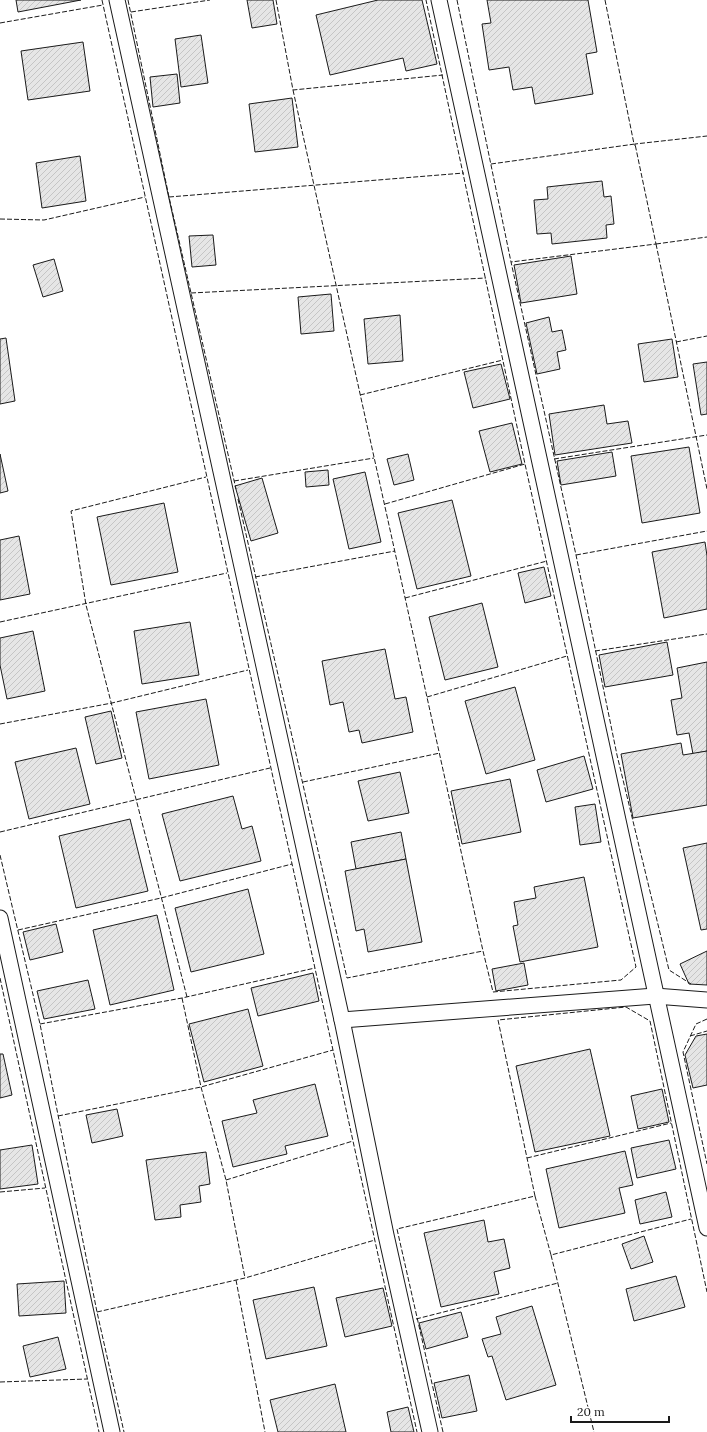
<svg xmlns="http://www.w3.org/2000/svg" width="707" height="1432" font-family="Lora,serif">
  <style>
    .building { fill: url(#building-hatch); stroke: #1a1a1a }
    .lines { fill: none; stroke-linecap: round; stroke-linejoin: round }
    .lane-casing { stroke: #1a1a1a; stroke-width: 17 }
    .lane { stroke: #fff; stroke-width: 15 }
    .fence { stroke: #1a1a1a; stroke-width: 1; stroke-dasharray: 5 2; stroke-linecap: butt }
  </style>
  <defs>
    <pattern id="building-hatch" width="6" height="6" patternUnits="userSpaceOnUse"><rect width="6" height="6" fill="#e6e6e6"/><path d="M-1 1l2-2M0 6l6-6M5 7l2-2" fill="none" stroke="#c5c5c5"/></pattern>
  </defs>
  <rect width="100%" height="100%" fill="#fff"/>
  <g class="building">
    <polygon points="16,0 81,0 18,12"/>
    <polygon points="247,0 273,0 277,24 252,28"/>
    <polygon points="378,0 422,0 437,64 406,71 403,58 330,75 316,15"/>
    <polygon points="487,0 588,0 597,52 586,54 593,94 535,104 532,87 513,90 509,67 489,70 482,24 491,23"/>
    <polygon points="201,35 208,83 181,87 175,39"/>
    <polygon points="83,42 90,91 28,100 21,51"/>
    <polygon points="177,74 180,103 153,107 150,77"/>
    <polygon points="292,98 298,147 255,152 249,104"/>
    <polygon points="80,156 86,201 42,208 36,163"/>
    <polygon points="602,181 604,197 611,196 614,224 606,225 607,238 552,244 551,233 537,234 534,200 548,199 547,187"/>
    <polygon points="213,235 216,265 192,267 189,236"/>
    <polygon points="571,256 577,294 521,303 514,265"/>
    <polygon points="54,259 63,291 43,297 33,265"/>
    <polygon points="331,294 334,331 301,334 298,297"/>
    <polygon points="400,315 403,361 368,364 364,319"/>
    <polygon points="549,317 552,332 562,330 566,350 557,352 560,369 537,374 526,323"/>
    <polygon points="6,338 15,401 0,404 0,339"/>
    <polygon points="672,339 678,377 644,382 638,344"/>
    <polygon points="707,362 707,414 701,415 693,364"/>
    <polygon points="501,364 510,399 473,408 464,372"/>
    <polygon points="604,405 607,424 628,421 632,443 555,455 549,414"/>
    <polygon points="512,423 522,464 490,472 479,431"/>
    <polygon points="689,447 700,513 642,523 631,456"/>
    <polygon points="612,452 616,476 561,485 557,461"/>
    <polygon points="0,454 8,491 0,493"/>
    <polygon points="408,454 414,480 394,485 387,459"/>
    <polygon points="328,470 329,485 306,487 305,472"/>
    <polygon points="365,472 381,542 349,549 333,479"/>
    <polygon points="262,478 278,533 251,541 235,486"/>
    <polygon points="452,500 471,576 417,589 398,513"/>
    <polygon points="164,503 178,572 111,585 97,517"/>
    <polygon points="19,536 30,594 0,600 0,540"/>
    <polygon points="705,542 707,556 707,609 664,618 652,552"/>
    <polygon points="544,567 551,596 525,603 518,573"/>
    <polygon points="482,603 498,667 445,680 429,617"/>
    <polygon points="190,622 199,675 142,684 134,631"/>
    <polygon points="33,631 45,691 7,699 0,665 0,638"/>
    <polygon points="667,642 673,675 605,687 599,655"/>
    <polygon points="385,649 395,699 406,697 413,732 362,743 359,730 349,732 343,702 330,705 322,661"/>
    <polygon points="707,662 707,751 693,754 689,733 677,735 671,700 682,698 677,668"/>
    <polygon points="515,687 535,760 486,774 465,701"/>
    <polygon points="206,699 219,765 149,779 136,712"/>
    <polygon points="111,711 122,758 96,764 85,717"/>
    <polygon points="681,743 683,755 707,751 707,805 633,818 621,754"/>
    <polygon points="76,748 90,804 29,819 15,762"/>
    <polygon points="584,756 593,789 546,802 537,770"/>
    <polygon points="400,772 409,813 368,821 358,781"/>
    <polygon points="510,779 521,832 462,844 451,791"/>
    <polygon points="233,796 242,829 252,826 261,861 180,881 162,814"/>
    <polygon points="595,804 601,842 580,845 575,807"/>
    <polygon points="130,819 148,891 76,908 59,836"/>
    <polygon points="401,832 406,859 356,869 351,842"/>
    <polygon points="707,843 707,929 701,930 683,848"/>
    <polygon points="406,859 422,942 368,952 364,929 356,931 345,871"/>
    <polygon points="584,877 598,947 520,962 513,926 518,925 514,902 536,898 534,887"/>
    <polygon points="248,889 264,954 191,972 175,908"/>
    <polygon points="157,915 174,990 110,1005 93,930"/>
    <polygon points="56,924 63,952 30,960 23,932"/>
    <polygon points="707,951 707,985 689,984 680,964"/>
    <polygon points="524,963 528,985 496,991 492,969"/>
    <polygon points="313,973 319,1001 258,1016 251,988"/>
    <polygon points="88,980 95,1009 44,1019 37,991"/>
    <polygon points="248,1009 263,1066 204,1082 189,1024"/>
    <polygon points="707,1034 707,1085 693,1088 685,1055 696,1036"/>
    <polygon points="590,1049 610,1136 535,1152 516,1066"/>
    <polygon points="0,1054 3,1054 12,1095 0,1098"/>
    <polygon points="315,1084 328,1136 285,1146 287,1154 233,1167 222,1121 257,1113 253,1100"/>
    <polygon points="662,1089 669,1122 638,1129 631,1096"/>
    <polygon points="117,1109 123,1136 92,1143 86,1115"/>
    <polygon points="669,1140 676,1169 637,1178 631,1148"/>
    <polygon points="32,1145 38,1184 0,1189 0,1150"/>
    <polygon points="625,1151 633,1185 619,1188 625,1213 559,1228 546,1169"/>
    <polygon points="206,1152 210,1184 199,1186 201,1202 180,1205 181,1217 155,1220 146,1160"/>
    <polygon points="666,1192 672,1217 640,1224 635,1200"/>
    <polygon points="484,1220 488,1242 504,1239 510,1268 494,1272 499,1294 441,1307 424,1233"/>
    <polygon points="644,1236 653,1262 631,1269 622,1244"/>
    <polygon points="676,1276 685,1307 634,1321 626,1289"/>
    <polygon points="64,1281 66,1313 19,1316 17,1284"/>
    <polygon points="314,1287 327,1346 266,1359 253,1300"/>
    <polygon points="383,1288 392,1326 345,1337 336,1298"/>
    <polygon points="532,1306 556,1385 506,1400 492,1356 488,1357 482,1339 501,1334 496,1317"/>
    <polygon points="461,1312 468,1337 426,1349 419,1323"/>
    <polygon points="58,1337 66,1369 30,1377 23,1346"/>
    <polygon points="469,1375 477,1411 442,1418 434,1383"/>
    <polygon points="335,1384 346,1432 278,1432 270,1400"/>
    <polygon points="408,1407 414,1432 391,1432 387,1412"/>
  </g>
  <g class="lines">
    <defs>
      <g id="lane">
        <polyline points="117,0 342,1020 386,1235 430,1432"/>
        <polyline points="439,0 707,1228"/>
        <polyline points="0,918 112,1432"/>
        <polyline points="342,1020 655,996 707,1000"/>
      </g>
    </defs>
    <use href="#lane" class="lane-casing"/>
    <use href="#lane" class="lane"/>
    <g class="fence">
      <polyline points="102,0 417,1432"/>
      <polyline points="128,0 169,197 236,489"/>
      <polyline points="276,0 293,90 443,75"/>
      <polyline points="457,0 511,262 576,555 617,755 669,970 691,984"/>
      <polyline points="605,0 634,144"/>
      <polyline points="131,12 210,0"/>
      <polyline points="0,23 103,5"/>
      <polyline points="293,90 483,951"/>
      <polyline points="635,146 635,144 707,136"/>
      <polyline points="491,164 635,144 656,244 511,262"/>
      <polyline points="169,197 464,173"/>
      <polyline points="0,219 44,220 145,197"/>
      <polyline points="656,244 707,489"/>
      <polyline points="656,244 707,237"/>
      <polyline points="191,293 486,278"/>
      <polyline points="676,342 707,336"/>
      <polyline points="360,395 503,360"/>
      <polyline points="554,459 707,435"/>
      <polyline points="234,481 374,458"/>
      <polyline points="238,499 347,978 483,951 493,992 621,980 636,967 525,464 426,0"/>
      <polyline points="385,504 525,464"/>
      <polyline points="576,555 707,531"/>
      <polyline points="255,577 395,551"/>
      <polyline points="405,598 547,561"/>
      <polyline points="0,622 227,573"/>
      <polyline points="595,651 707,634"/>
      <polyline points="427,697 567,656"/>
      <polyline points="0,724 112,703 248,670"/>
      <polyline points="303,782 440,753"/>
      <polyline points="0,832 270,768"/>
      <polyline points="0,855 40,1024 97,1312 124,1432"/>
      <polyline points="18,930 161,898 292,864"/>
      <polyline points="0,978 99,1432"/>
      <polyline points="187,997 86,605 71,511 206,477"/>
      <polyline points="182,998 201,1087 226,1180 245,1278"/>
      <polyline points="707,1019 696,1024 683,1052 707,1164"/>
      <polyline points="40,1024 182,998 315,968"/>
      <polyline points="690,1036 707,1031"/>
      <polyline points="58,1116 201,1087 333,1050"/>
      <polyline points="527,1158 671,1123"/>
      <polyline points="226,1180 353,1141"/>
      <polyline points="0,1192 45,1188"/>
      <polyline points="535,1196 551,1255 691,1219"/>
      <polyline points="551,1255 594,1432"/>
      <polyline points="236,1280 265,1432"/>
      <polyline points="97,1312 245,1278 375,1240"/>
      <polyline points="416,1319 558,1283"/>
      <polyline points="0,1382 87,1379"/>
      <polyline points="443,1432 397,1229 535,1196 498,1020 626,1007 650,1021 707,1292"/>
    </g>
  </g>
  <path d="M571 1416v6h98v-6" fill="none" stroke="#1a1a1a" stroke-width="2"/>
  <text x="577" y="1416" font-size="12" fill="#1a1a1a" stroke="#ffffff" stroke-width="3" paint-order="stroke">20 m</text>
</svg>
